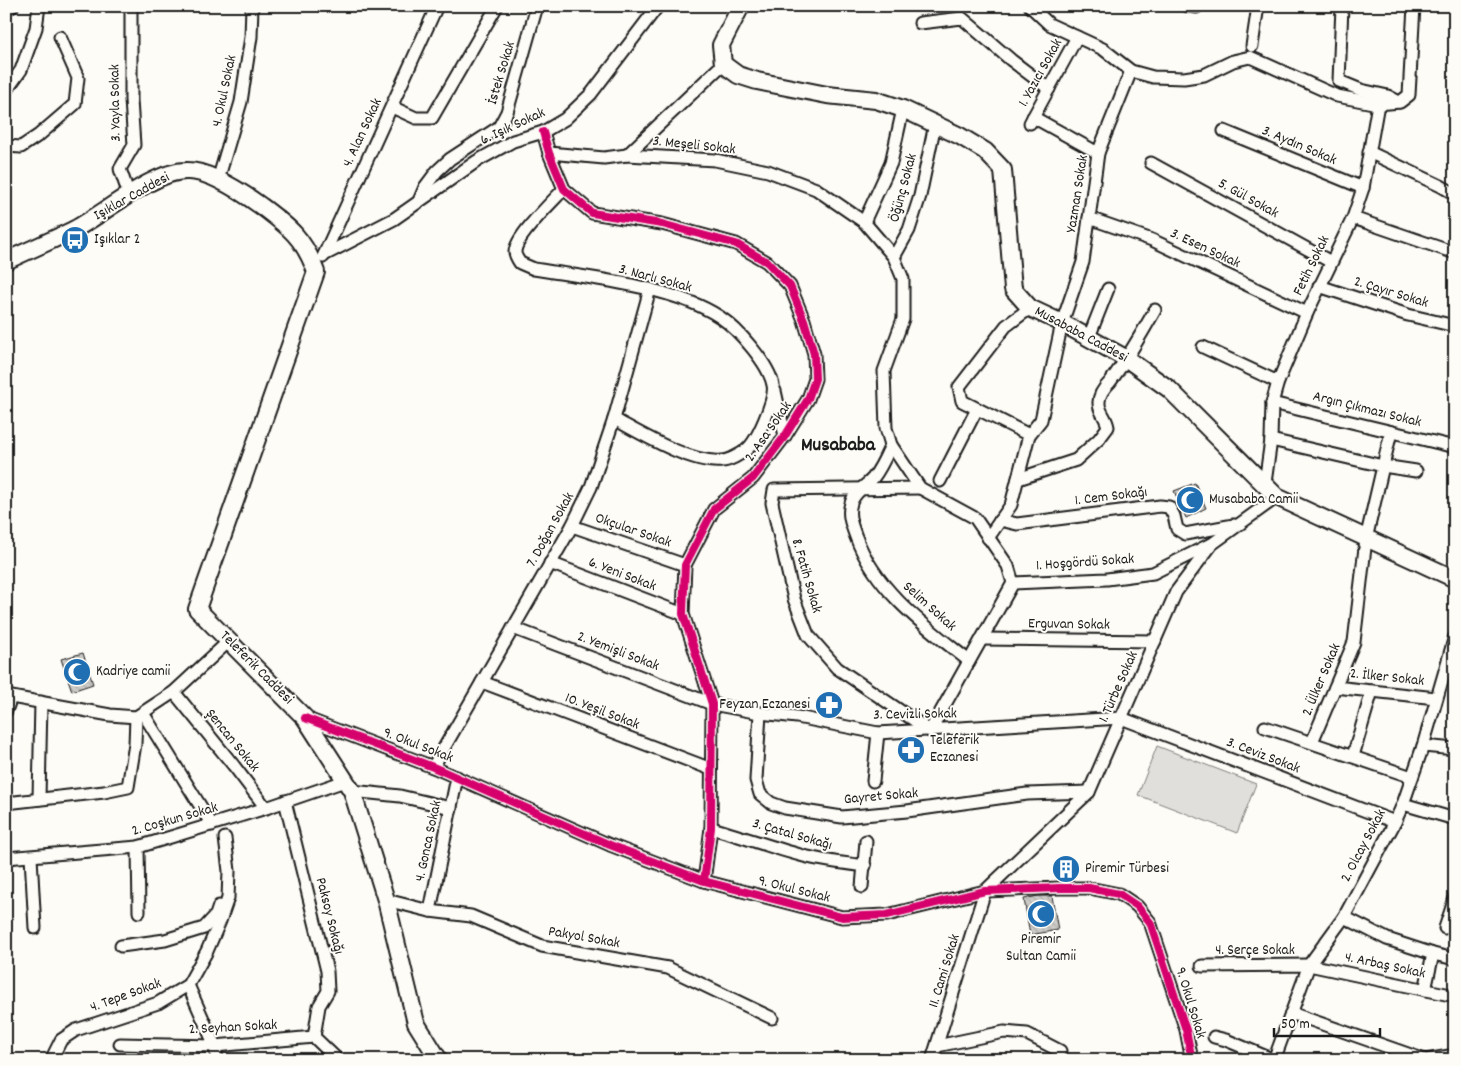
<svg xmlns="http://www.w3.org/2000/svg" width="1461" height="1066" font-family="Dekko,sans-serif">
  <style>
    .grass { fill: #e0dfdb; stroke: #7e7e7c }
    .building { fill: url(#building-back-hatch); stroke: #1c1c1c }
    .lines { fill: none; stroke-linecap: round; stroke-linejoin: round }
    .minor-casing { stroke: #1c1c1c; stroke-width: 15 }
    .secondary-casing { stroke: #1c1c1c; stroke-width: 20 }
    .minor { stroke: #fdfcf7; stroke-width: 11 }
    .secondary { stroke: #fdfcf7; stroke-width: 16 }
    .cycleway-casing { stroke: #fdfcf7; stroke-width: 11 }
    .cycleway { stroke: #d6006c; stroke-width: 8 }
    .labels { text-anchor: middle; dominant-baseline: central; stroke-width: 4; stroke-linejoin: round; paint-order: stroke }
    .street-label { font-size: 15px; fill: #1c1c1c; stroke: #fdfcf7 }
    .poi-label { font-size: 15px; fill: #1c1c1c; stroke: #fdfcf7; text-anchor: start }
    .district-label { font-size: 20px; font-weight: bold; fill: #1c1c1c; stroke: #fdfcf7 }
  </style>
  <defs>
    <pattern id="building-back-hatch" width="6" height="6" patternUnits="userSpaceOnUse" patternTransform="scale(1.25)"><rect width="6" height="6" fill="#cccbc8"/><path d="M-1 5l2 2M0 0l6 6M5-1l2 2" fill="none" stroke="#afaeab"/></pattern>
  </defs>
  <rect width="100%" height="100%" fill="#fdfcf7"/>
  <filter id="ink" filterUnits="userSpaceOnUse"><feTurbulence type="fractalNoise" baseFrequency=".02" numOctaves="2"/><feDisplacementMap in="SourceGraphic" scale="10" xChannelSelector="R" yChannelSelector="G"/><feConvolveMatrix kernelMatrix="1 2 1 2 8 2 1 2 1" color-interpolation-filters="sRGB"/></filter>
  <g filter="url(#ink)">
    <polygon class="grass" points="1157,746 1256,784 1237,833 1138,795"/>
    <g class="building">
      <polygon points="1195,483 1206,508 1186,518 1174,491"/>
      <polygon points="83,653 93,684 72,691 61,659"/>
      <polygon points="1071,861 1073,875 1061,877 1059,863"/>
      <polygon points="1038,896 1052,896 1058,930 1030,935 1024,899"/>
    </g>
    <g class="lines">
      <defs>
        <g id="minor">
          <polyline points="1030,6 1049,24 1103,49 1131,71 1153,77 1184,78 1204,75 1233,61 1250,57 1337,96 1378,104 1400,102 1409,95 1414,6"/>
          <polyline points="1188,6 1197,7"/>
          <polyline points="1342,6 1339,81 1361,90 1388,96 1399,102"/>
          <polyline points="6,9 13,6"/>
          <polyline points="920,23 962,18 1011,60 1049,89"/>
          <polyline points="1252,46 1258,6"/>
          <polyline points="6,91 21,70 36,28 39,6"/>
          <polyline points="392,107 416,118 432,118 497,6"/>
          <polyline points="1033,117 1098,153"/>
          <polyline points="1030,123 1077,37"/>
          <polyline points="1224,131 1363,188"/>
          <polyline points="543,132 549,153 564,189 592,213 662,224 736,244 767,262 790,286 804,320 814,354 815,379 808,399 785,436 753,478 714,509 685,565 683,614 712,704 711,828 704,881"/>
          <polyline points="6,146 21,147 39,135 75,104 78,78 60,37"/>
          <polyline points="1369,152 1441,186 1455,194"/>
          <polyline points="549,153 604,158 627,155 723,64"/>
          <polyline points="627,155 715,160 768,171 816,189 864,222 894,257 903,279 903,319 884,371 886,428 891,445 920,488 975,518 1008,566 1013,583"/>
          <polyline points="1151,163 1331,262"/>
          <polyline points="218,180 241,102 251,37 252,6"/>
          <path d="M 564,189 C 553,201 515,237 515,252 C 515,255 518,260 520,263 L 534,269 C 589,278 673,286 720,317 C 738,329 769,364 773,385 C 776,398 757,442 746,450 C 741,454 729,461 722,461 C 691,464 642,434 614,419"/>
          <polyline points="129,195 120,169 134,145 131,100 131,6"/>
          <polyline points="419,201 425,187 437,171 450,159 499,127 507,112 537,6"/>
          <polyline points="1089,218 1152,240 1307,313"/>
          <polyline points="1353,218 1455,253"/>
          <polyline points="864,222 891,163 903,109"/>
          <polyline points="324,255 394,219 477,161 513,141 543,132 565,119 591,94 658,6"/>
          <polyline points="323,257 437,6"/>
          <polyline points="894,257 909,230 920,196 935,124"/>
          <polyline points="1319,286 1408,315 1455,326"/>
          <polyline points="1089,337 1108,289"/>
          <polyline points="1203,347 1278,382"/>
          <polyline points="775,391 785,436"/>
          <polyline points="1272,403 1455,447"/>
          <polyline points="1029,435 962,401 959,387 1006,326 1030,308"/>
          <polyline points="1271,440 1383,466 1416,471"/>
          <path d="M 891,445 C 886,456 881,468 873,478 C 866,486 854,492 851,503 C 847,515 852,526 856,537 C 876,591 925,626 969,661"/>
          <path d="M 1018,479 L 1076,460 L 1099,439 L 1108,427 C 1106,416 1098,411 1099,402 C 1099,395 1105,387 1110,382 C 1127,359 1141,335 1155,310"/>
          <polyline points="940,481 977,409"/>
          <polyline points="1265,483 1271,440 1272,403 1278,382 1307,313 1353,218 1363,188 1378,104"/>
          <polyline points="920,488 774,490 772,503 794,599 808,635 837,668 930,731 1013,583"/>
          <polyline points="1000,520 1017,524 1160,506 1169,507 1174,516 1177,529 1185,534 1234,525"/>
          <polyline points="572,526 685,565"/>
          <polyline points="988,538 1011,505 1029,435 1041,420 1062,323 1083,262 1098,153 1131,71"/>
          <polyline points="550,563 683,614"/>
          <polyline points="1013,583 1107,579 1153,573 1209,545"/>
          <polyline points="513,628 712,704 760,713 797,717 878,733 1121,718 1395,822"/>
          <polyline points="982,639 1155,641"/>
          <polyline points="482,682 711,769"/>
          <polyline points="1335,687 1436,698"/>
          <polyline points="174,692 234,766 266,808"/>
          <polyline points="6,696 110,715 136,717"/>
          <polyline points="6,711 11,697"/>
          <polyline points="143,713 212,825"/>
          <polyline points="760,713 756,780 760,794 771,803 785,808 842,817 907,811 1027,794 1089,792"/>
          <polyline points="305,718 433,767 610,845 704,881 842,917 887,915 985,891 1059,888 1089,888 1119,894 1137,906 1150,922 1186,1030 1192,1060"/>
          <polyline points="1265,727 1412,777"/>
          <polyline points="1312,742 1354,642 1366,539 1391,432"/>
          <polyline points="1423,746 1455,749"/>
          <polyline points="1353,756 1372,691"/>
          <polyline points="433,767 572,526 591,487 614,419 650,289"/>
          <polyline points="873,781 878,733"/>
          <polyline points="352,791 400,796 451,808"/>
          <polyline points="39,799 41,702"/>
          <polyline points="285,801 327,971 328,991 319,1006 314,1037"/>
          <polyline points="6,803 104,792 128,787 135,744 136,717 174,692 229,641"/>
          <polyline points="1403,804 1455,819"/>
          <path d="M 711,828 C 741,836 770,847 800,855 C 821,861 843,863 865,866"/>
          <polyline points="138,847 139,912"/>
          <polyline points="31,857 35,928"/>
          <polyline points="6,858 138,847 266,808 345,781"/>
          <polyline points="862,887 866,841"/>
          <polyline points="386,900 430,911 471,916 542,946 668,968 772,1018"/>
          <polyline points="430,911 457,777"/>
          <polyline points="1344,917 1387,939 1433,954 1455,959"/>
          <polyline points="1445,928 1455,898"/>
          <polyline points="121,946 165,940 204,928 216,915 219,906"/>
          <polyline points="1202,966 1309,965 1455,996"/>
          <polyline points="188,985 215,1046 217,1060"/>
          <polyline points="1425,990 1433,954"/>
          <polyline points="1291,1013 1425,1060"/>
          <polyline points="1214,1037 1226,1040 1274,1060"/>
          <polyline points="120,1044 215,1046 314,1037 338,1060"/>
          <polyline points="937,1046 1004,1032 1027,1034 1060,1051"/>
          <polyline points="51,1060 61,1040 76,1030 158,1003 188,985 207,951 220,921 228,898 229,871 225,838"/>
          <polyline points="932,1060 985,891 1089,792 1176,592 1212,544 1277,497"/>
          <polyline points="1274,1060 1309,965 1344,917 1395,822 1403,804 1423,746 1455,636"/>
          <polyline points="1426,1060 1455,1055"/>
        </g>
        <g id="secondary">
          <polyline points="741,6 721,45 723,64 738,75 757,81 827,95 876,100 903,109 960,136 985,151 1003,170 1013,289 1030,308 1062,323 1127,359 1169,389 1277,497 1455,579"/>
          <path d="M 6,261 C 29,250 53,240 75,229 C 105,213 154,171 186,171 C 209,170 243,193 261,206 C 289,227 304,238 316,272 L 197,609 L 305,718 L 352,791 L 386,900 L 416,1023 L 439,1060"/>
        </g>
      </defs>
      <use href="#minor" class="minor-casing"/>
      <use href="#secondary" class="secondary-casing"/>
      <use href="#minor" class="minor"/>
      <use href="#secondary" class="secondary"/>
      <defs>
        <g id="cycleway">
          <polyline points="543,132 549,153 564,189 592,213 662,224 736,244 767,262 790,286 804,320 814,354 815,379 808,399 785,436 753,478 714,509 685,565 683,614 712,704 711,828 704,881"/>
          <polyline points="305,718 433,767 610,845 704,881 842,917 887,915 985,891 1059,888 1089,888 1119,894 1137,906 1150,922 1186,1030 1192,1060"/>
        </g>
      </defs>
      <use href="#cycleway" class="cycleway-casing"/>
      <use href="#cycleway" class="cycleway"/>
    </g>
  </g>
  <defs>
    <symbol id="bus-disc" viewBox="-11 -11 22 22"><circle r="9.5" fill="#1f6fb2" stroke="#fdfcf7"/><path d="M-5-6H5V4H4V6H2V4H-2V6H-4V4H-5ZM-3.5-4V0h7V-4ZM-3.5 1.2v1.5H-2V1.2ZM2 1.2v1.5H3.5V1.2Z" fill="#fff"/></symbol>
    <symbol id="mosque-disc" viewBox="-11 -11 22 22"><circle r="9.5" fill="#1f6fb2" stroke="#fdfcf7"/><path d="M3.5-4.9A6 6 0 1 0 3.5 4.9A5 5 0 1 1 3.5-4.9Z" fill="#fff"/></symbol>
    <symbol id="pharmacy-disc" viewBox="-11 -11 22 22"><circle r="9.5" fill="#1f6fb2" stroke="#fdfcf7"/><path d="M-2-6h4v4h4v4h-4v4h-4v-4h-4v-4h4Z" fill="#fff"/></symbol>
    <symbol id="building-disc" viewBox="-11 -11 22 22"><circle r="9.5" fill="#1f6fb2" stroke="#fdfcf7"/><path d="M-4-6H4V6H1V3H-1V6H-4ZM-2.5-4.3h1.7v1.8h-1.7ZM.8-4.3h1.7v1.8H.8ZM-2.5-1h1.7V.8h-1.7ZM.8-1h1.7V.8H.8Z" fill="#fff"/></symbol>
  </defs>
  <g fill-rule="evenodd">
    <use href="#bus-disc" x="59" y="224" width="32" height="32"/>
    <use href="#mosque-disc" x="1174" y="484" width="32" height="32"/>
    <use href="#mosque-disc" x="61" y="656" width="32" height="32"/>
    <use href="#pharmacy-disc" x="813" y="689" width="32" height="32"/>
    <use href="#pharmacy-disc" x="895" y="734" width="32" height="32"/>
    <use href="#building-disc" x="1050" y="853" width="32" height="32"/>
    <use href="#mosque-disc" x="1025" y="898" width="32" height="32"/>
  </g>
  <g class="labels">
    <g class="street-label">
      <text transform="translate(502 73) rotate(-73)">İstek Sokak</text>
      <text transform="translate(1041 73) rotate(-61)">1. Yazıcı Sokak</text>
      <text transform="translate(225 91) rotate(-78)">4. Okul Sokak</text>
      <text transform="translate(116 103) rotate(-91)">3. Yayla Sokak</text>
      <text transform="translate(513 127) rotate(-25)">6. Işık Sokak</text>
      <text transform="translate(363 133) rotate(-65)">4. Alan Sokak</text>
      <text transform="translate(694 146) rotate(6)">3. Meşeli Sokak</text>
      <text transform="translate(1299 146) rotate(23)">3. Aydın Sokak</text>
      <text transform="translate(904 188) rotate(-75)">Öğünç Sokak</text>
      <text transform="translate(1078 194) rotate(-81)">Yazman Sokak</text>
      <text transform="translate(132 197) rotate(-29)">Işıklar Caddesi</text>
      <text transform="translate(1248 199) rotate(29)">5. Gül Sokak</text>
      <text transform="translate(1205 249) rotate(25)">3. Esen Sokak</text>
      <text transform="translate(1312 266) rotate(-64)">Fetih Sokak</text>
      <text transform="translate(655 279) rotate(15)">3. Narlı Sokak</text>
      <text transform="translate(1391 293) rotate(17)">2. Çayır Sokak</text>
      <text transform="translate(1081 335) rotate(28)">Musababa Caddesi</text>
      <text transform="translate(1367 410) rotate(14)">Argın Çıkmazı Sokak</text>
      <text transform="translate(769 432) rotate(-55)">2. Asa Sokak</text>
      <text transform="translate(1111 497) rotate(-7)">1. Cem Sokağı</text>
      <text transform="translate(551 530) rotate(-61)">7. Doğan Sokak</text>
      <text transform="translate(633 531) rotate(19)">Okçular Sokak</text>
      <text transform="translate(1085 563) rotate(-4)">1. Hoşgördü Sokak</text>
      <text transform="translate(622 575) rotate(21)">6. Yeni Sokak</text>
      <text transform="translate(806 576) rotate(74)">8. Fatih Sokak</text>
      <text transform="translate(929 607) rotate(42)">Selim Sokak</text>
      <text transform="translate(1069 625) rotate(1)">Erguvan Sokak</text>
      <text transform="translate(618 652) rotate(21)">2. Yemişli Sokak</text>
      <text transform="translate(256 668) rotate(45)">Teleferik Caddesi</text>
      <text transform="translate(1387 678) rotate(6)">2. İlker Sokak</text>
      <text transform="translate(1322 680) rotate(-67)">2. Ülker Sokak</text>
      <text transform="translate(1119 687) rotate(-66)">1. Türbe Sokak</text>
      <text transform="translate(602 712) rotate(21)">10. Yeşil Sokak</text>
      <text transform="translate(915 715) rotate(-1)">3. Cevizli Sokak</text>
      <text transform="translate(232 741) rotate(51)">Şencan Sokak</text>
      <text transform="translate(418 746) rotate(21)">9. Okul Sokak</text>
      <text transform="translate(1263 756) rotate(21)">3. Ceviz Sokak</text>
      <text transform="translate(881 797) rotate(-5)">Gayret Sokak</text>
      <text transform="translate(175 820) rotate(-16)">2. Coşkun Sokak</text>
      <text transform="translate(792 835) rotate(16)">3. Çatal Sokağı</text>
      <text transform="translate(429 841) rotate(-78)">4. Gonca Sokak</text>
      <text transform="translate(1364 846) rotate(-62)">2. Olcay Sokak</text>
      <text transform="translate(794 890) rotate(14)">9. Okul Sokak</text>
      <text transform="translate(329 916) rotate(76)">Paksoy Sokağı</text>
      <text transform="translate(584 938) rotate(10)">Pakyol Sokak</text>
      <text x="1255" y="951">4. Serçe Sokak</text>
      <text transform="translate(1385 966) rotate(12)">4. Arbaş Sokak</text>
      <text transform="translate(945 971) rotate(-73)">11. Cami Sokak</text>
      <text transform="translate(126 996) rotate(-20)">4. Tepe Sokak</text>
      <text transform="translate(1190 1003) rotate(73)">9. Okul Sokak</text>
      <text transform="translate(233 1028) rotate(-3)">2. Seyhan Sokak</text>
    </g>
    <g class="poi-label">
      <text x="94" y="240">Işıklar 2</text>
      <text x="1209" y="500">Musababa Camii</text>
      <text x="96" y="672">Kadriye camii</text>
      <text x="810" y="705" text-anchor="end">Feyzan Eczanesi</text>
      <text x="930" y="741">Teleferik<tspan x="930" dy="17">Eczanesi</tspan></text>
      <text x="1085" y="869">Piremir Türbesi</text>
      <text x="1041" y="940" text-anchor="middle">Piremir<tspan x="1041" dy="17">Sultan Camii</tspan></text>
    </g>
    <g class="district-label">
      <text x="838" y="446">Musababa</text>
    </g>
  </g>
  <rect width="1461" height="1066" fill="none" stroke="#fdfcf7" stroke-width="25"/>
  <rect x="12" y="12" width="1436" height="1041" fill="none" stroke="#1c1c1c" stroke-width="2" filter="url(#ink)"/>
  <path d="M1274 1028v8h106v-8" fill="none" stroke="#1c1c1c" stroke-width="2.5"/>
  <text x="1281" y="1028" font-size="15" fill="#1c1c1c" stroke="#fdfcf7" stroke-width="4" paint-order="stroke">50 m</text>
</svg>
